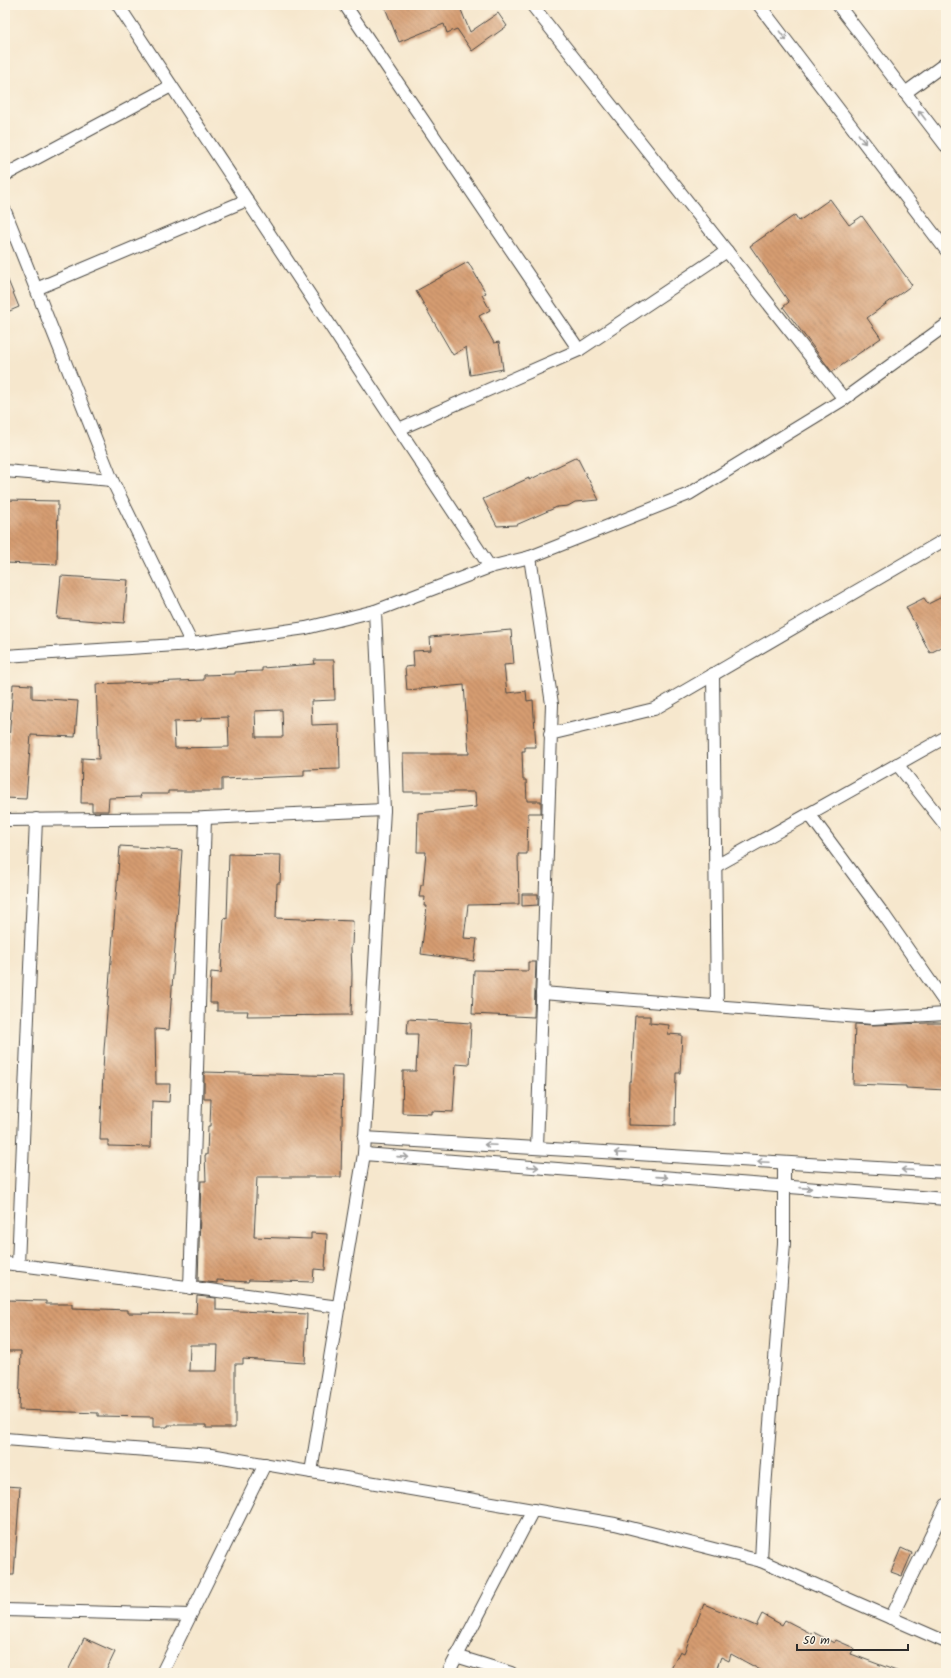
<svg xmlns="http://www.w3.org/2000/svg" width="951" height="1678" font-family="Kalam,sans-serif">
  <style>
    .building { fill: url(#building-back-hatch); fill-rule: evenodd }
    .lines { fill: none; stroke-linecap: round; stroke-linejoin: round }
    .minor-casing { stroke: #494743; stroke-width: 14 }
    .minor { stroke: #fff; stroke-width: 12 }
    .oneway { stroke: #a0a0a0 }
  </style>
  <defs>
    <pattern id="building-back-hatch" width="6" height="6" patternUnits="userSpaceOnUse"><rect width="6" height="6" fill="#d59c71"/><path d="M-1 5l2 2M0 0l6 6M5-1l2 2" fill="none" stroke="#ad7f5d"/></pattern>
  </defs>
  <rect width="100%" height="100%" fill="#fcf5e5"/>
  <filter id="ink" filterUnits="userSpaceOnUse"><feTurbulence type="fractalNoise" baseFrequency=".025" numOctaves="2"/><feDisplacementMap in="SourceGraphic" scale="8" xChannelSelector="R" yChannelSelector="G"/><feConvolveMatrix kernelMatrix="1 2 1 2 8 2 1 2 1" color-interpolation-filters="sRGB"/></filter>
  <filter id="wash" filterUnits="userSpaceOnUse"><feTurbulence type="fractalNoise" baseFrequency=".012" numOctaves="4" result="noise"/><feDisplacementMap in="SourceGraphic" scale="16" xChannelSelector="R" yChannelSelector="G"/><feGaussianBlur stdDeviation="0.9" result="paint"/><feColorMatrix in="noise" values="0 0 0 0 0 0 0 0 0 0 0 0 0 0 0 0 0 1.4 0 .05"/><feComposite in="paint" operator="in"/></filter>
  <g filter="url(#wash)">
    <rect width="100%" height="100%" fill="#f6e7cd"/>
    <g id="blocks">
      <g class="building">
        <polygon points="384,5 459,5 470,32 498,13 507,26 472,51 457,29 447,33 444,24 399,42"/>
        <polygon points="830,199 849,225 862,216 912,285 867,318 881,338 832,372 783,307 789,302 750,246 795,215 799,221"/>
        <polygon points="468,262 486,293 482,295 490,310 479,316 494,343 499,342 503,369 470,375 466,347 453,355 416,291"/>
        <polygon points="5,273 19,307 5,313"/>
        <polygon points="577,457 599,500 575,502 568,506 557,507 516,525 497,526 483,499 529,478 529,480"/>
        <polygon points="5,500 58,501 57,565 5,563"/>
        <polygon points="61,576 128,580 124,623 57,618"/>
        <polygon points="946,595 946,645 930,653 906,607 924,598 928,604"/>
        <polygon points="511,630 514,664 504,665 507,693 526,691 527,701 533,700 536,747 525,747 525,751 522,751 523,780 526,780 527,801 541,801 541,813 528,813 527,854 518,854 519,904 468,905 464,938 477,939 474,961 421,954 427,906 424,906 425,897 419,897 421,885 423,885 426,852 417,852 418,813 476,807 475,792 404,792 403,754 469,754 464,685 407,690 405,667 414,666 413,651 431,650 430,637"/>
        <path d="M 314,660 L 334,660 L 335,700 L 311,701 L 312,725 L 339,724 L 340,769 L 304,770 L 304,776 L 222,779 L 222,791 L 168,791 L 168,794 L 140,794 L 141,797 L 109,798 L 108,811 L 92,811 L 92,803 L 81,803 L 82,758 L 99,759 L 96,684 L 204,680 L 204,675 L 235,674 L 235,672 L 262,671 L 262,668 L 315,664 ZM 282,710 L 283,737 L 256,737 L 255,711 ZM 228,717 L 229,747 L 175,748 L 174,722 L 201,721 L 201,718 Z"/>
        <polygon points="13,684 32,685 32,698 78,701 75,737 31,735 26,799 5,798"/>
        <polygon points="120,846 182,850 169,1030 155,1029 156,1084 170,1084 169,1102 152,1101 151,1147 108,1146 108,1140 100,1140 104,1050"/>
        <polygon points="229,854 281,855 280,883 277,883 276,918 353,921 352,946 351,946 352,974 351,1015 247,1016 248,1011 217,1011 217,1003 210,1003 211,972 221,973 224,918 227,919"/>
        <polygon points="522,894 538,894 538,905 522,906"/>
        <polygon points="528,962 536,962 534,1017 472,1014 474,970 528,971"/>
        <polygon points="635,1016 650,1016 650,1023 669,1025 668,1034 682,1035 680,1073 676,1073 675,1126 628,1125 629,1081 631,1081"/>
        <polygon points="408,1019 471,1023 469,1065 456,1064 453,1112 432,1111 432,1114 402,1113 403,1071 416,1071 418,1034 407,1034"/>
        <polygon points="927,1023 946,1023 946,1090 906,1088 906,1086 853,1084 855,1024 873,1025"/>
        <polygon points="204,1072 343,1076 341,1177 257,1177 254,1237 311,1239 311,1233 327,1234 325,1270 314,1269 313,1282 249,1280 248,1282 217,1280 217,1283 198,1281 201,1181 206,1181 205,1155 207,1155 208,1126 210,1126 211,1099 204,1099"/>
        <path d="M 197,1296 L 216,1298 L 216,1310 L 307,1314 L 305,1363 L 243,1359 L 243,1364 L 235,1364 L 235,1428 L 206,1428 L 206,1425 L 168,1425 L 168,1427 L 153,1427 L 153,1417 L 98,1416 L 98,1413 L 19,1410 L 21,1351 L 5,1351 L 5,1300 L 46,1301 L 46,1304 L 72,1304 L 72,1308 L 128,1310 L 128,1313 L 196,1314 ZM 190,1345 L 218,1345 L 217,1371 L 189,1371 Z"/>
        <polygon points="5,1486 20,1487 14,1575 5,1575"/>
        <polygon points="901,1548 912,1553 902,1576 891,1572"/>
        <polygon points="704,1604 756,1626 762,1614 782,1625 785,1620 812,1634 813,1632 834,1643 836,1640 854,1648 851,1654 899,1672 899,1673 766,1673 731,1654 729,1661 721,1657 715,1673 669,1673 680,1651 684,1653"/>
        <polygon points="84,1638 115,1652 105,1673 67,1673"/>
      </g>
    </g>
  </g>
  <g filter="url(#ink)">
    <use href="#blocks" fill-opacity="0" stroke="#494743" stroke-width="1"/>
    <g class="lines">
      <defs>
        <g id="minor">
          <polyline points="118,5 490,567"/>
          <polyline points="345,5 579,350"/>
          <polyline points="532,5 844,399"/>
          <polyline points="759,5 946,250"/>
          <polyline points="838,5 946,146"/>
          <polyline points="905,93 946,63"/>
          <polyline points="5,175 171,86"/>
          <polyline points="5,211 112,480 192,644"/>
          <polyline points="36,289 247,200"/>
          <polyline points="399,429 579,350 727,251"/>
          <polyline points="5,471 112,480"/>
          <polyline points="530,557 552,704 537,1148"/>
          <polyline points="5,656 192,644 306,628 375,611 490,567 530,557 689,494 844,399 946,325"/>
          <polyline points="713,674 717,1006"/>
          <polyline points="550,734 654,709 946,539"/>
          <polyline points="897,764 946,826"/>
          <polyline points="810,815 884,915 946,1004"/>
          <polyline points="5,820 205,818 384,810"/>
          <polyline points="716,866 946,737"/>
          <polyline points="542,993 873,1018 946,1014"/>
          <polyline points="364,1138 946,1172"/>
          <polyline points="364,1154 946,1199"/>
          <polyline points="5,1263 339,1307"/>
          <polyline points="18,1265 36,819"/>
          <polyline points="190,1288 205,818"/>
          <polyline points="5,1439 211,1455 615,1524 761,1561 946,1642"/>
          <polyline points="311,1472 364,1154 384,810 375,611"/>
          <polyline points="761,1561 764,1501 784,1243 784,1163"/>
          <polyline points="5,1610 190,1615"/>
          <polyline points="891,1618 946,1505"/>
          <polyline points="456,1656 511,1673"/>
          <polyline points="162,1673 265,1464"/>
          <polyline points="448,1673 533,1510"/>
        </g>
      </defs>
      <use href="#minor" class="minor-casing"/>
      <use href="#minor" class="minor"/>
    </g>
    <defs><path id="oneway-shaft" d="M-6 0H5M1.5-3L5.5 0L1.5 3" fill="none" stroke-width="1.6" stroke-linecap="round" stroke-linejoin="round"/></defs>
    <g class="oneway">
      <use href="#oneway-shaft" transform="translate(783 36) rotate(53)"/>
      <use href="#oneway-shaft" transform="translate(922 115) rotate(-127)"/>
      <use href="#oneway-shaft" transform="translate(862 139) rotate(53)"/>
      <use href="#oneway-shaft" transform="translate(490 1145) rotate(-177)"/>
      <use href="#oneway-shaft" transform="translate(620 1153) rotate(-177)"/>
      <use href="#oneway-shaft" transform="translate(403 1157) rotate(4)"/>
      <use href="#oneway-shaft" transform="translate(763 1162) rotate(-177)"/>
      <use href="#oneway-shaft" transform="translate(533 1167) rotate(4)"/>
      <use href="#oneway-shaft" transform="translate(907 1170) rotate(-177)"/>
      <use href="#oneway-shaft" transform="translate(662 1177) rotate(4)"/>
      <use href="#oneway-shaft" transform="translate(806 1188) rotate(4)"/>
    </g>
  </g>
  <rect width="951" height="1678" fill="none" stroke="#fcf5e5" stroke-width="20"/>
  <path d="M797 1644v6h111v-6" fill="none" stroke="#2b2b2b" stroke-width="2"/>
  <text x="803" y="1644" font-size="12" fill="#2b2b2b" stroke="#fcf5e5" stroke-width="3" paint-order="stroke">50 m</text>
</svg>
